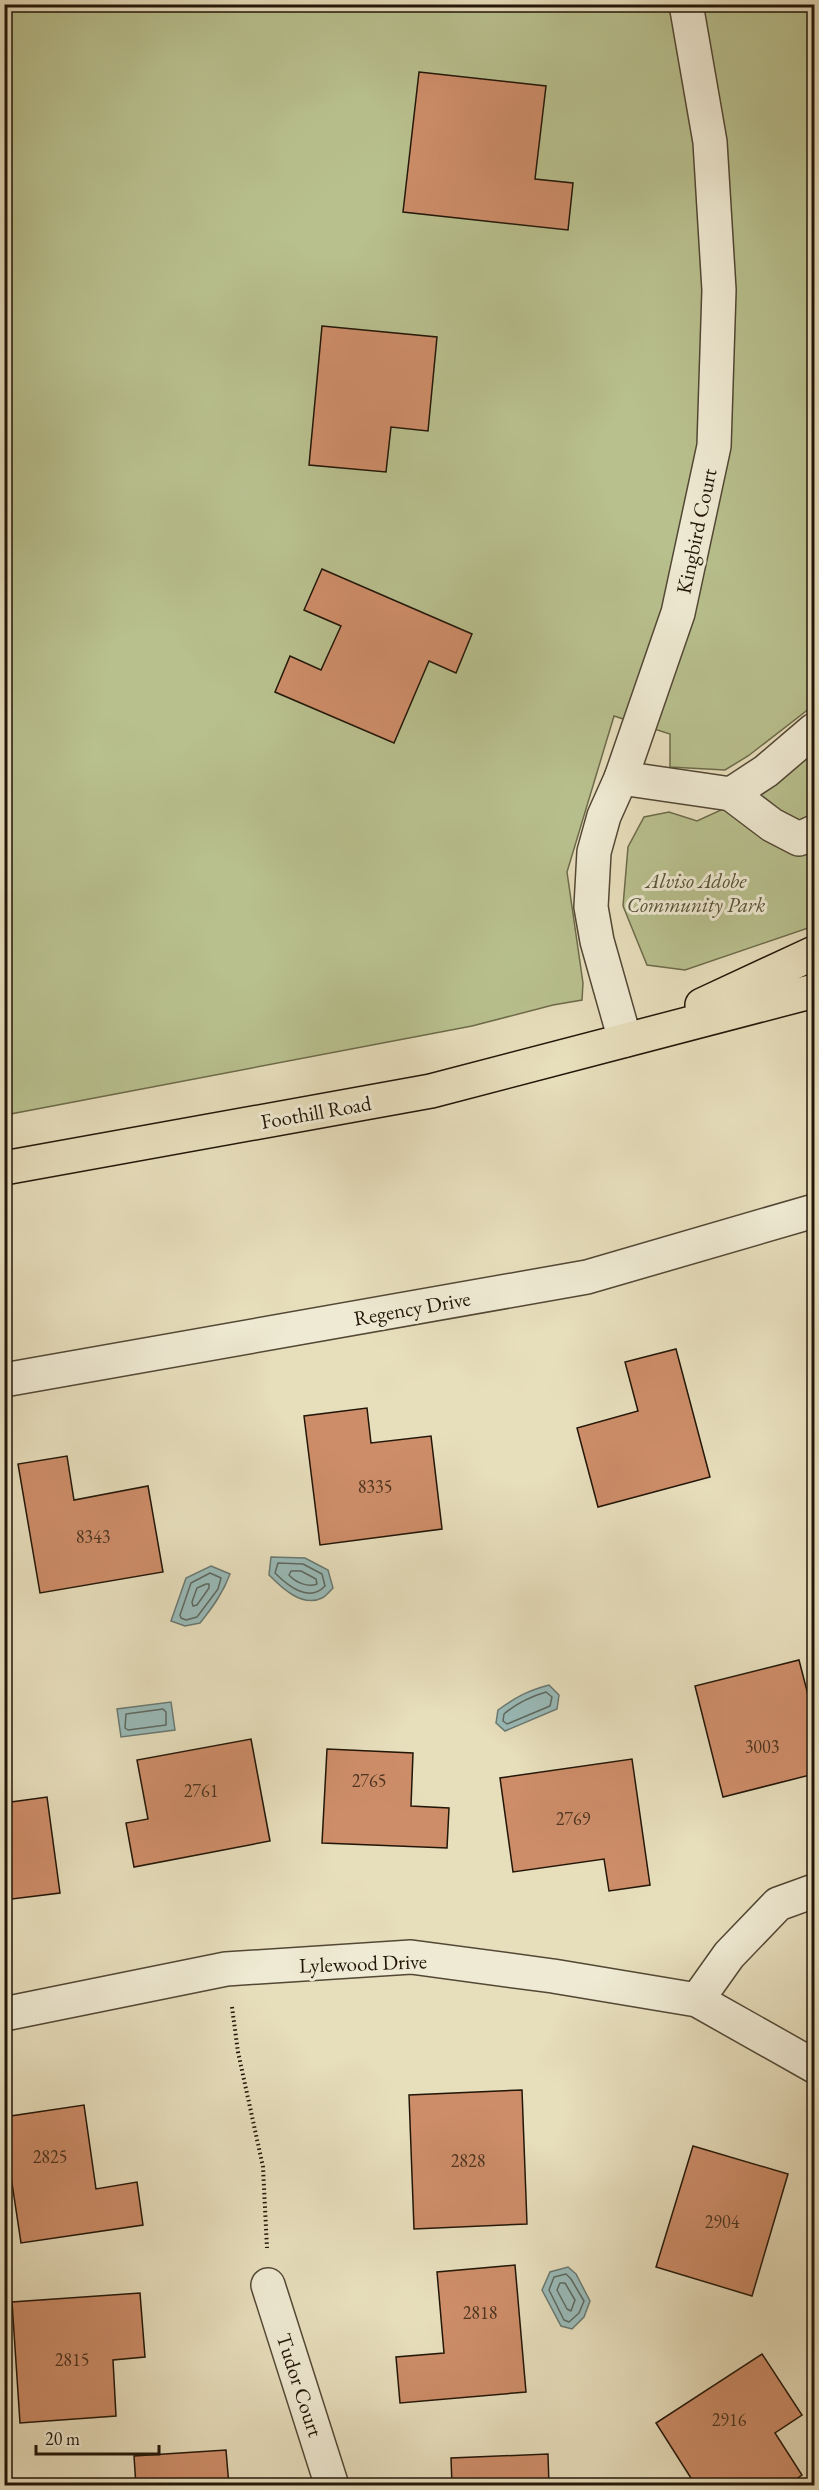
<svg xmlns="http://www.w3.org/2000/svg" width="819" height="2490" font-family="'EB Garamond',serif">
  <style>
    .green { fill: #b8c08e; stroke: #6d6b4b; stroke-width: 1.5 }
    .water { fill: #99bbb9; stroke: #697972; stroke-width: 1.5 }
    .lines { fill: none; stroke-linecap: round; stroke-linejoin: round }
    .shore { stroke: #5e6860; stroke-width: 1.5 }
    .building { fill: #cd8d69; stroke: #221608; stroke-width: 1.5 }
    .minor-casing { stroke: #534835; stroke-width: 36 }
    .major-casing { stroke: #221608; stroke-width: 36 }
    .path { stroke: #221608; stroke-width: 4; stroke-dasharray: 1.5 3; stroke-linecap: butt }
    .minor { stroke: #efead3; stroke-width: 33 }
    .major { stroke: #e7debc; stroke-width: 33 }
    .labels { text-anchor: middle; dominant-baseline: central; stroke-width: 6; stroke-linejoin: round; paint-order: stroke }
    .number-label { font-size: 18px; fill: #4d3420 }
    .street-label { font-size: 21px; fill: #221608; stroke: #efead3 }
    .park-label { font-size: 21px; font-style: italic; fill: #565237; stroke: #efead3 }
  </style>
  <rect width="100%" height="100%" fill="#e7debc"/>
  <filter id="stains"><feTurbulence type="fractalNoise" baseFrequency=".00333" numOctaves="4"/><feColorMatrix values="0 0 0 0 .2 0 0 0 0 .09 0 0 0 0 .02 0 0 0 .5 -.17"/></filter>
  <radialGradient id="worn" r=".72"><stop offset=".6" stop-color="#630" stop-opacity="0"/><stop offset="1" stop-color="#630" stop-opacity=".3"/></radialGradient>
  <g class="green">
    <polygon points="5,5 814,5 814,705 748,756 725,770 670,767 670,734 614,716 567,872 583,983 582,1000 553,1005 472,1026 5,1115"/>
    <polygon points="814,750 814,926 685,970 647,965 623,906 628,847 644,817 669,812 697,821 767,789"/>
  </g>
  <g class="water">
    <path d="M 271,1557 L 305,1558 L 328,1570 L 333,1588 C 330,1591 325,1597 322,1598 C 302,1608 281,1587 269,1575 Z"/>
    <path d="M 211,1566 L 230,1574 C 223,1593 213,1607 200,1623 L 185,1626 L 171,1621 L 186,1578 Z"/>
    <path d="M 549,1685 L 559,1695 L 557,1709 L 505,1731 L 496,1723 L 498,1710 C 516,1697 527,1691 549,1685 Z"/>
    <polygon points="171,1702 175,1730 121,1737 117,1709"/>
    <polygon points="568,2267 576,2274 590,2301 584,2317 572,2329 561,2326 542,2290 550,2272"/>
  </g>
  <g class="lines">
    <g class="shore">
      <path d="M 278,1563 L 303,1564 L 322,1574 L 325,1586 C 309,1603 288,1586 275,1573 Z"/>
      <path d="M 291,1571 L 301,1571 L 316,1579 L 317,1584 C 308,1588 295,1582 289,1575 Z"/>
      <polygon points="210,1573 221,1578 218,1589 197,1617 186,1620 181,1618 180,1615 191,1583"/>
      <polygon points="206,1584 209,1584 209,1588 197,1605 193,1606 192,1602 197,1588"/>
      <path d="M 546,1692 L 552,1697 L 550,1706 L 507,1724 L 503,1721 L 504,1714 C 517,1703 529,1697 546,1692 Z"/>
      <polygon points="163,1709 166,1712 166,1725 128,1730 125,1728 126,1714"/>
      <polygon points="566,2274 571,2279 584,2301 579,2313 569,2322 564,2320 549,2290 554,2277"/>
      <polygon points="560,2283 565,2283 575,2300 571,2311 567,2309 557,2290"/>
    </g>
  </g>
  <g class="building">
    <polygon points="419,72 546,86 535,179 573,183 568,230 403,212"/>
    <polygon points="322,326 437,337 428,431 391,427 386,472 309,465"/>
    <polygon points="322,569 472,634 456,673 429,661 394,743 275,692 290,656 321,670 341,626 304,610"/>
    <polygon points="676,1349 710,1477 598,1507 577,1428 638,1411 625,1362"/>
    <polygon points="367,1408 371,1443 431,1436 442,1529 320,1545 304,1416"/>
    <polygon points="67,1456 74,1500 148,1486 163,1572 40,1593 18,1464"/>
    <polygon points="799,1660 814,1718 814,1774 723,1797 695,1686"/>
    <polygon points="251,1739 270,1841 134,1867 126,1823 148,1819 137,1760"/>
    <polygon points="327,1749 413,1753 411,1806 449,1808 447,1848 322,1843"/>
    <polygon points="632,1759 650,1885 609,1891 604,1859 513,1872 500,1778"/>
    <polygon points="47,1797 60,1893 4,1900 4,1803"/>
    <polygon points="522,2090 527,2224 414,2229 409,2095"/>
    <polygon points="84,2105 96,2189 137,2182 143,2225 21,2243 4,2130 4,2117"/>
    <polygon points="693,2146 788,2174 752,2296 656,2267"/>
    <polygon points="515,2265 526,2392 400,2403 396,2357 444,2353 437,2272"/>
    <polygon points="140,2293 145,2357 113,2360 116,2416 20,2423 12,2302"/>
    <polygon points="762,2354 802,2415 775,2433 802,2475 786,2486 696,2486 656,2423"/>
    <polygon points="226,2450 229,2486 136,2486 134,2456"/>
    <polygon points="548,2454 549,2486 452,2486 451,2458"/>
  </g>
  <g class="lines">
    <defs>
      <g id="minor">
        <polyline points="621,778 731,794 766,771 814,730"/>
        <polyline points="731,794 772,825 799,839 814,832"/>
        <polyline points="625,1040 597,941 591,907 594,852 604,816 621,778 678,613 714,446 719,290 710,142 686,4"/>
        <polyline points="4,1380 587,1277 814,1211"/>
        <polyline points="697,2000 729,1955 778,1904 814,1891"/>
        <polyline points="4,2014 226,1969 411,1957 553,1976 697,2000 814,2066"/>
        <polyline points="268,2285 332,2486"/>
      </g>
      <g id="major">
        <polyline points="702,1005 814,953"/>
        <polyline points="4,1168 431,1091 814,991"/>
      </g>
    </defs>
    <use href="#minor" class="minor-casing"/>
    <use href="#major" class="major-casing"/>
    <polyline class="path" points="232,2007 238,2052 263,2167 267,2248"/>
    <use href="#minor" class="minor"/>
    <use href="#major" class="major"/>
  </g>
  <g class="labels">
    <g class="number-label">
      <text x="375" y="1486">8335</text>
      <text x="93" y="1536">8343</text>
      <text x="762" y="1746">3003</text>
      <text x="369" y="1780">2765</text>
      <text x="201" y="1790">2761</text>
      <text x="573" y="1818">2769</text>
      <text x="50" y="2156">2825</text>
      <text x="468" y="2160">2828</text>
      <text x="722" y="2221">2904</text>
      <text x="480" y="2312">2818</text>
      <text x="72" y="2359">2815</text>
      <text x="729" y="2419">2916</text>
    </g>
    <g class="street-label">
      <text transform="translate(696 531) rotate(-78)">Kingbird Court</text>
      <text transform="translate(316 1112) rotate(-10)">Foothill Road</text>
      <text transform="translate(412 1308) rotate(-10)">Regency Drive</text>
      <text transform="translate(363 1963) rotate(-2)">Lylewood Drive</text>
      <text transform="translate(300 2385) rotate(72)">Tudor Court</text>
    </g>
    <g class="park-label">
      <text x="696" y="880">Alviso Adobe<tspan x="696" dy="24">Community Park</tspan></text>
    </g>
  </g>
  <rect width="819" height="2490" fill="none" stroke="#e7debc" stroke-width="24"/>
  <rect x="6" y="6" width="807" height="2478" fill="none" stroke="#221608" stroke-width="3"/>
  <rect x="12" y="12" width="795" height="2466" fill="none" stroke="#221608" stroke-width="1.5"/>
  <path d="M36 2445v9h123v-9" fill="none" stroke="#221608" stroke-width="3"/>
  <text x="45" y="2445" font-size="18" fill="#221608" stroke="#efead3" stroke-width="4.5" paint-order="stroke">20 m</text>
  <rect width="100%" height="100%" filter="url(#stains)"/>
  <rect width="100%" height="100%" fill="url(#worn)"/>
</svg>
